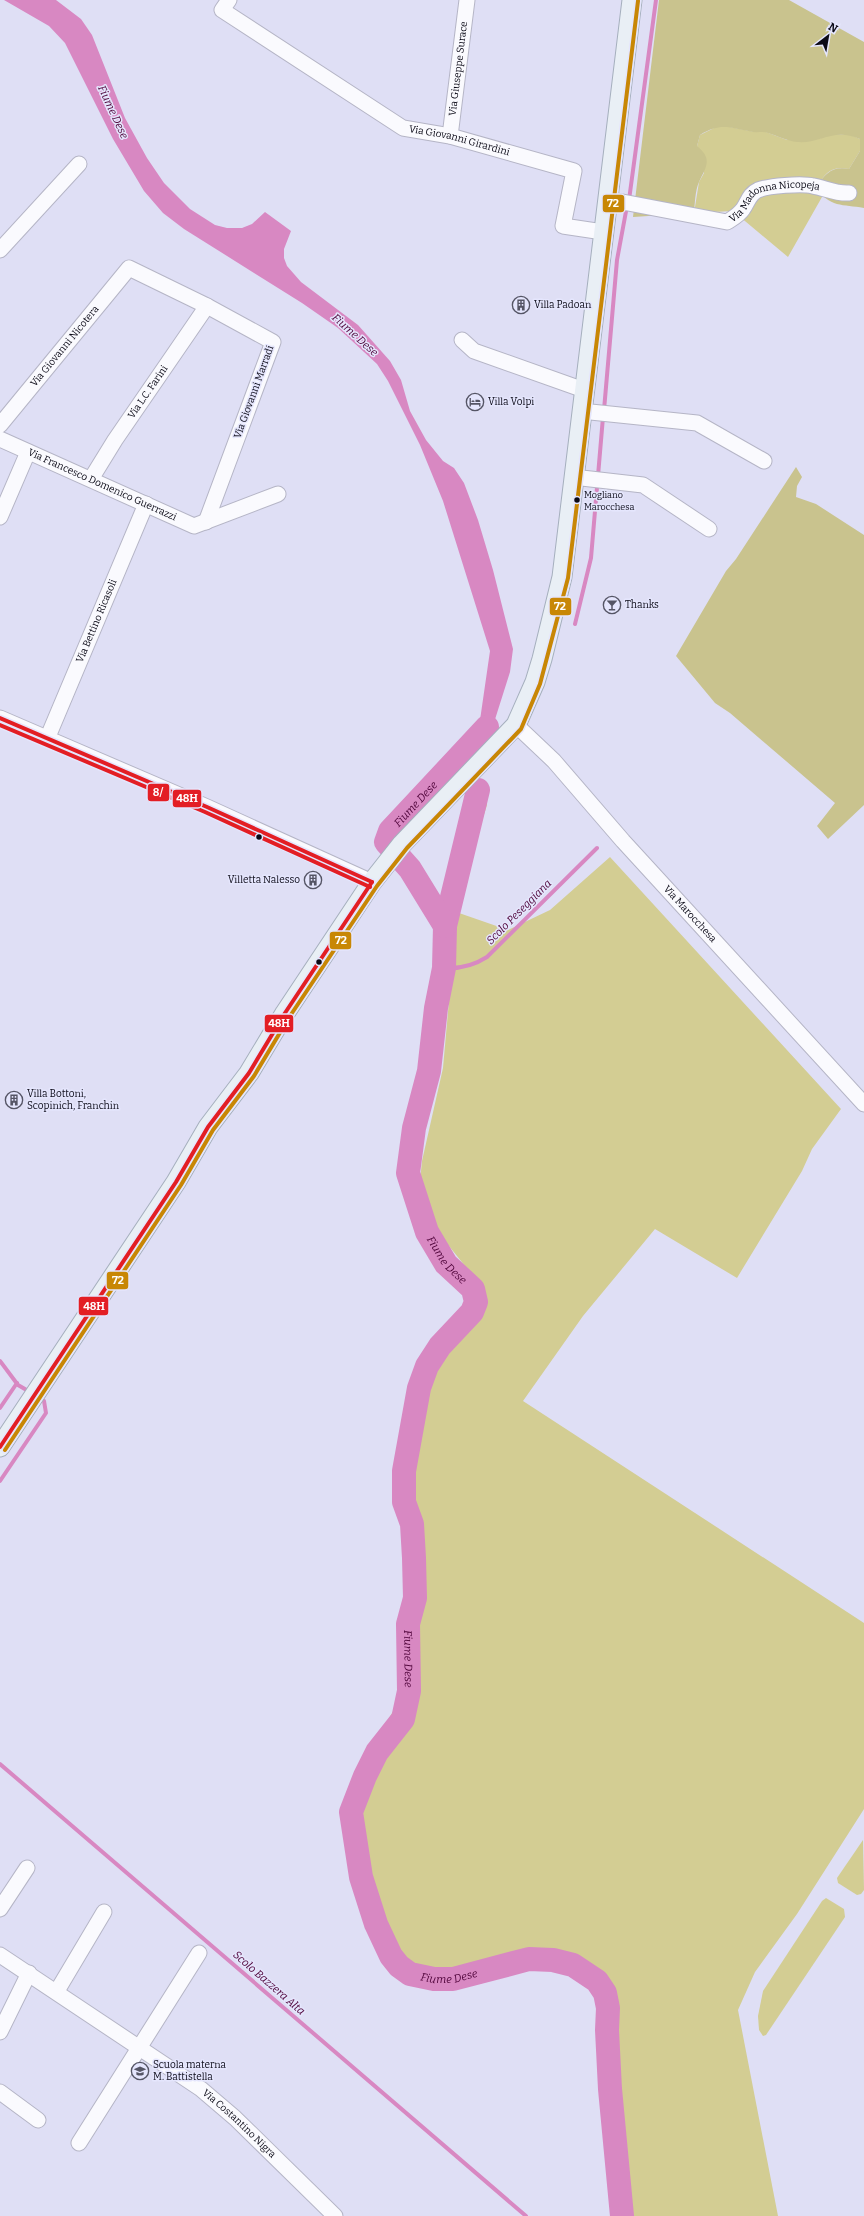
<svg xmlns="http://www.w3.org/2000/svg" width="864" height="2216" font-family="Bitter,serif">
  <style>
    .green { fill: #d3cd93 }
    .forest { fill: #c9c38e }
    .water { fill: #d888c2 }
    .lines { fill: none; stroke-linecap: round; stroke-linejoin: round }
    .stream { stroke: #d888c2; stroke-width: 4 }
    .river { stroke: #d888c2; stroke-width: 24 }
    .minor-casing { stroke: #b5b5c6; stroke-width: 17 }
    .major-casing { stroke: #a5afbd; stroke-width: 21 }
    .minor { stroke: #fafafe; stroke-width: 15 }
    .major { stroke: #e9eff5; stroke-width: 19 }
    .bus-1-casing { stroke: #e5e6fd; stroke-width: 7 }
    .bus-2-casing { stroke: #e5e6fd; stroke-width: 7 }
    .bus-3-casing { stroke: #e5e6fd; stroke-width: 7 }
    .bus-1 { stroke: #e31e24; stroke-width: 4 }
    .bus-2 { stroke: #c88705; stroke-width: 4 }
    .bus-3 { stroke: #e31e24; stroke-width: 4 }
    .bus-dot { fill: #0b0a17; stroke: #e5e6fd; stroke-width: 1.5 }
    .labels { text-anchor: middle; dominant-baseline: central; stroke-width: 3; stroke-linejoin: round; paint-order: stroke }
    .bus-label { font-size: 9px; fill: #0b0a17; stroke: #e5e6fd; text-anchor: start }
    .street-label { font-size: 10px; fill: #0b0a17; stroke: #e5e6fd }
    .poi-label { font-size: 10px; fill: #0b0a17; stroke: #e5e6fd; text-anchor: start }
    .water-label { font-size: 11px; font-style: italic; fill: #4e0339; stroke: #e5e6fd }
    .line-badge { stroke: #e5e6fd; stroke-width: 1.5 }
    .badge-label { font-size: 11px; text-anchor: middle; font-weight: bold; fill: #fff }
  </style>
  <rect width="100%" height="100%" fill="#dfdff5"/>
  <g class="green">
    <path d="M 720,125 L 755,132 L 766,132 L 787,140 L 819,139 L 829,134 L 851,135 L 860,139 L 860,151 L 849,169 C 830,166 827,172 816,187 L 822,197 L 788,257 L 733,211 L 694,213 L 699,182 L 704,173 L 697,146 L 700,135 Z"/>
    <polygon points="486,792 487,805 476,840 459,913 508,930 550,910 610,857 841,1109 812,1149 802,1171 737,1278 655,1229 583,1316 523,1401 864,1623 864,1809 797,1914 755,1972 738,2010 778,2216 615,2216 602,2079 601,2005 595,1991 577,1976 561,1970 530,1969 447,1984 431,1985 408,1980 395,1971 385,1958 370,1930 354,1885 342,1821 344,1806 357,1773 395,1708 403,1665 408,1556 404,1515 426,1395 437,1363 446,1350 479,1316 485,1306 485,1296 481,1286 437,1231 424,1205 420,1181 422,1161 443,1068 452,967 452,922 470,837"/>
    <polygon points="863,1840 864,1890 861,1894 857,1895 838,1883 837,1878"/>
    <polygon points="826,1898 844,1909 845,1917 766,2035 763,2036 759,2030 758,2016 763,1991 822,1901"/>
  </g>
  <g class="forest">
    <path d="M 659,0 L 789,0 L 864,42 L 864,208 C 843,204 829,208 816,187 C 826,173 832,166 849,169 L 860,151 L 860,139 C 832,127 822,144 797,142 C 787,141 778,136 768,133 C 763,131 758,133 753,132 C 730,128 721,122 700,135 L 697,146 C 713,159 706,167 699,182 C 695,191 695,203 694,213 L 633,217 Z"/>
    <polygon points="796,467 802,477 797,486 796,497 816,504 864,535 864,805 828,839 817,826 835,803 730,713 715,703 676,656 726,571 736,559"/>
  </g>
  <polygon class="water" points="4,0 56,0 81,19 92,35 125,118 147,158 164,183 190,209 215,225 227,228 242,228 252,224 265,212 291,231 284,249 284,258 287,266 301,282 358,325 390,361 401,380 410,411 426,440 443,461 454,468 464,483 478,520 493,570 513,649 510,672 491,732 468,756 479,727 490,651 443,501 420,445 388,381 377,364 338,328 302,303 184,229 163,213 144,191 113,139 65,43 49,26"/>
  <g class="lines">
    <g class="stream">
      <polyline points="629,200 656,0"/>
      <polyline points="604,410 617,260 627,206"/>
      <polyline points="575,624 591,558 603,417"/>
      <path d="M 444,968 C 460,969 473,966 487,957 L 597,848"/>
      <polyline points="0,1361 18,1385 30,1392"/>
      <polyline points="0,1408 17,1383"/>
      <polyline points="0,1481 46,1413 44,1401 39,1398"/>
      <polyline points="0,1764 526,2216"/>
    </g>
    <g class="river">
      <path id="s1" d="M 478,790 L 445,926 L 444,968 L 436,1008 L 429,1071 L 414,1128 L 408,1173 L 427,1232 L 446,1264 L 473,1289 L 476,1302 L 472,1312 L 440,1346 L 427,1366 L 419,1388 L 404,1471 L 404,1502 L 412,1524 L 414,1558 L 415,1598 L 408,1624 L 409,1691 L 403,1719 L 377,1752 L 365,1776 L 351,1812 L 361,1877 L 376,1924 L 391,1956 L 399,1966 L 410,1974 L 434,1979 L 453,1979 L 529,1959 L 553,1960 L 573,1965 L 597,1981 L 605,1993 L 608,2008 L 607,2030 L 610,2089 L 622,2216"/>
      <path id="s2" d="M 445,926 L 410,869 L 386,842 L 390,831 L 487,727"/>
    </g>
    <defs>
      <g id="minor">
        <path id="s3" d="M 229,0 L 222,10 L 403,128 L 450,136 L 574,171 L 563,226 L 603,232"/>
        <path id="s4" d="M 450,136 L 467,0"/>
        <path id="s5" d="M 607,199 L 727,222 C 733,218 739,215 743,209 C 748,202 749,194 758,190 C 768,186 802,183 813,186 C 825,188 836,194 849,193"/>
        <polyline points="0,250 79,164"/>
        <polyline points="462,340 474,351 584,390"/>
        <polyline points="581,411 697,423 764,461"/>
        <path id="s6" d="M 0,425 L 129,268 L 207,306 L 273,342 L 206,522"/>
        <path id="s7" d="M 0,439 L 194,526 L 278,494"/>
        <polyline points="573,477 643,485 709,529"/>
        <path id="s8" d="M 91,479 L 115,440 L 207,306"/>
        <polyline points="0,517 28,452"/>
        <polyline points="0,718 207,807 372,882"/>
        <path id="s9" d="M 516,725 L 554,761 L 623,841 L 864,1104"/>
        <path id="s10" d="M 47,739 L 146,504"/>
        <polyline points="0,1909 27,1868"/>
        <path id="s11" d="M 0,1955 L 201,2089 L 235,2118 L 335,2216"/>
        <polyline points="57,1991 104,1912"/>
        <polyline points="0,2032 29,1973"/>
        <polyline points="0,2092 38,2120"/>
        <polyline points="79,2143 199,1953"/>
      </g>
      <polyline id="major" points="0,1447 176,1182 208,1127 249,1073 285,1013 372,882 402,844 516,725 535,682 542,659 562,577 632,0"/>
    </defs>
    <use href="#minor" class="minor-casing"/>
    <use href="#major" class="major-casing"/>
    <use href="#minor" class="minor"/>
    <use href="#major" class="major"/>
    <defs>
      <g id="bus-1">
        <polyline points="0,718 207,807 372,882"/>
        <polyline points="0,1447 176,1182 208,1127 249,1073 285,1013 372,882"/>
      </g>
      <polyline id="bus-2" points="5,1450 181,1185 213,1130 254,1076 290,1016 377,886 407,848 521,729 540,684 568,578 638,1"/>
      <polyline id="bus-3" points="0,725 205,812 370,887"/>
    </defs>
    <use href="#bus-1" class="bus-1-casing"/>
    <use href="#bus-2" class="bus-2-casing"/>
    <use href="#bus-3" class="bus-3-casing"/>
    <use href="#bus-1" class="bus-1"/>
    <use href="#bus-2" class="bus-2"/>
    <use href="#bus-3" class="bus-3"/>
  </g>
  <defs>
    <symbol id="building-ring" viewBox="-11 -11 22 22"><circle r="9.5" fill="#e5e6fd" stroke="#555565" stroke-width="1.5"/><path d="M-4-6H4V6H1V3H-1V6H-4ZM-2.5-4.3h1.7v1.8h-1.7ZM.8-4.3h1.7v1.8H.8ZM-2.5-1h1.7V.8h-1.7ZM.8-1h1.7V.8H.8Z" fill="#555565"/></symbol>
    <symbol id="hotel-ring" viewBox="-11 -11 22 22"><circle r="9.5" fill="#e5e6fd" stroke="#555565" stroke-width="1.5"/><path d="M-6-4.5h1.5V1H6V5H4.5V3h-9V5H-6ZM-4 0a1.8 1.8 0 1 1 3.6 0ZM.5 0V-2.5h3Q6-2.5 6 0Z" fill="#555565"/></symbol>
    <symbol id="bar-ring" viewBox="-11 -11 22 22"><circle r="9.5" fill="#e5e6fd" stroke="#555565" stroke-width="1.5"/><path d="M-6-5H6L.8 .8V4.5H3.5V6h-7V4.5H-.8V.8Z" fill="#555565"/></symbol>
    <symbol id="school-ring" viewBox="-11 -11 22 22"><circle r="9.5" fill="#e5e6fd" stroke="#555565" stroke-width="1.5"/><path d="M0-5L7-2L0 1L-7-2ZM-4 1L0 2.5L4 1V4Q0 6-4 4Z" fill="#555565"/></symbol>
  </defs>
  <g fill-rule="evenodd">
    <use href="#building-ring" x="511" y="295" width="20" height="20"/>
    <use href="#hotel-ring" x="465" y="392" width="20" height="20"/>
    <use href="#bar-ring" x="602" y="595" width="20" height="20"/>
    <use href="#building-ring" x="303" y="870" width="20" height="20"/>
    <use href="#building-ring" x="4" y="1090" width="20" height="20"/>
    <use href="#school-ring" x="130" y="2061" width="20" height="20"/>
  </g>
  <g class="bus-dot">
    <circle cx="577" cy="500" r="3.5"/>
    <circle cx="259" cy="837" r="3.5"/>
    <circle cx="319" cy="962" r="3.5"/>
  </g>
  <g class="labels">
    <g class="bus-label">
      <text x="584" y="495">Mogliano<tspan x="584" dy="12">Marocchesa</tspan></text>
    </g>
    <g class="street-label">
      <text stroke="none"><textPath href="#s4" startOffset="68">Via Giuseppe Surace</textPath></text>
      <text stroke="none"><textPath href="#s3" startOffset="286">Via Giovanni Girardini</textPath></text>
      <text stroke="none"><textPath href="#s5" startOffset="178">Via Madonna Nicopeja</textPath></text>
      <text stroke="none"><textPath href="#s6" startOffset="102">Via Giovanni Nicotera</textPath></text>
      <text stroke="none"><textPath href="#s8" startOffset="104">Via L.C. Farini</textPath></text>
      <text transform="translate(254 392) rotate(-70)">Via Giovanni Marradi</text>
      <text stroke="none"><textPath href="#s7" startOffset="112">Via Francesco Domenico Guerrazzi</textPath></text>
      <text stroke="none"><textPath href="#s10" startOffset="128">Via Bettino Ricasoli</textPath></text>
      <text stroke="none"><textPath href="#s9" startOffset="257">Via Marocchesa</textPath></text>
      <text stroke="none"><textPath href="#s11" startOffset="293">Via Costantino Nigra</textPath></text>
    </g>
    <g class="poi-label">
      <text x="534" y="305">Villa Padoan</text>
      <text x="488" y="402">Villa Volpi</text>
      <text x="625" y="605">Thanks</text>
      <text x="300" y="880" text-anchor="end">Villetta Nalesso</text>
      <text x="27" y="1094">Villa Bottoni,<tspan x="27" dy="12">Scopinich, Franchin</tspan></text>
      <text x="153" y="2065">Scuola materna<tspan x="153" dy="12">M. Battistella</tspan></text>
    </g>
    <g class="water-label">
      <text transform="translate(113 112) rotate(65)">Fiume Dese</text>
      <text transform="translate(355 335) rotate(42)">Fiume Dese</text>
      <text stroke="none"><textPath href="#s2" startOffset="152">Fiume Dese</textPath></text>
      <text transform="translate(519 912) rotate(-45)">Scolo Peseggiana</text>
      <text stroke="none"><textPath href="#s1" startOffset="487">Fiume Dese</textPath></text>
      <text stroke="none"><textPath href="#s1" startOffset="919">Fiume Dese</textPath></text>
      <text stroke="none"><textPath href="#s1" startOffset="1304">Fiume Dese</textPath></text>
      <text transform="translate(269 1983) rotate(41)">Scolo Bazzera Alta</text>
    </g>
  </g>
  <g class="line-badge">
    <rect x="602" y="194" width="23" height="19" rx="4" fill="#c88705"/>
    <rect x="549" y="597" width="23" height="19" rx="4" fill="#c88705"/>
    <rect x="147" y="783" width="23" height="19" rx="4" fill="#e31e24"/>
    <rect x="172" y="789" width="30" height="19" rx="4" fill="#e31e24"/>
    <rect x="329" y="931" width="23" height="19" rx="4" fill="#c88705"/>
    <rect x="264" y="1014" width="30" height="19" rx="4" fill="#e31e24"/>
    <rect x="106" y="1271" width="23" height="19" rx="4" fill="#c88705"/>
    <rect x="78" y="1296" width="31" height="20" rx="4" fill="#e31e24"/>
  </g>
  <g class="badge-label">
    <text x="613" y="207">72</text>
    <text x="560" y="610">72</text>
    <text x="158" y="796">8/</text>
    <text x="187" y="802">48H</text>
    <text x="341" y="944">72</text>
    <text x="279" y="1027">48H</text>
    <text x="118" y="1284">72</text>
    <text x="94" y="1310">48H</text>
  </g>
  <g transform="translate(828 36) rotate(31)" stroke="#e5e6fd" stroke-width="3" paint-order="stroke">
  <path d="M0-3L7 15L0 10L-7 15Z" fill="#0b0a17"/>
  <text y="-6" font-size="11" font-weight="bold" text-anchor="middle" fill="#0b0a17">N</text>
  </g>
</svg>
